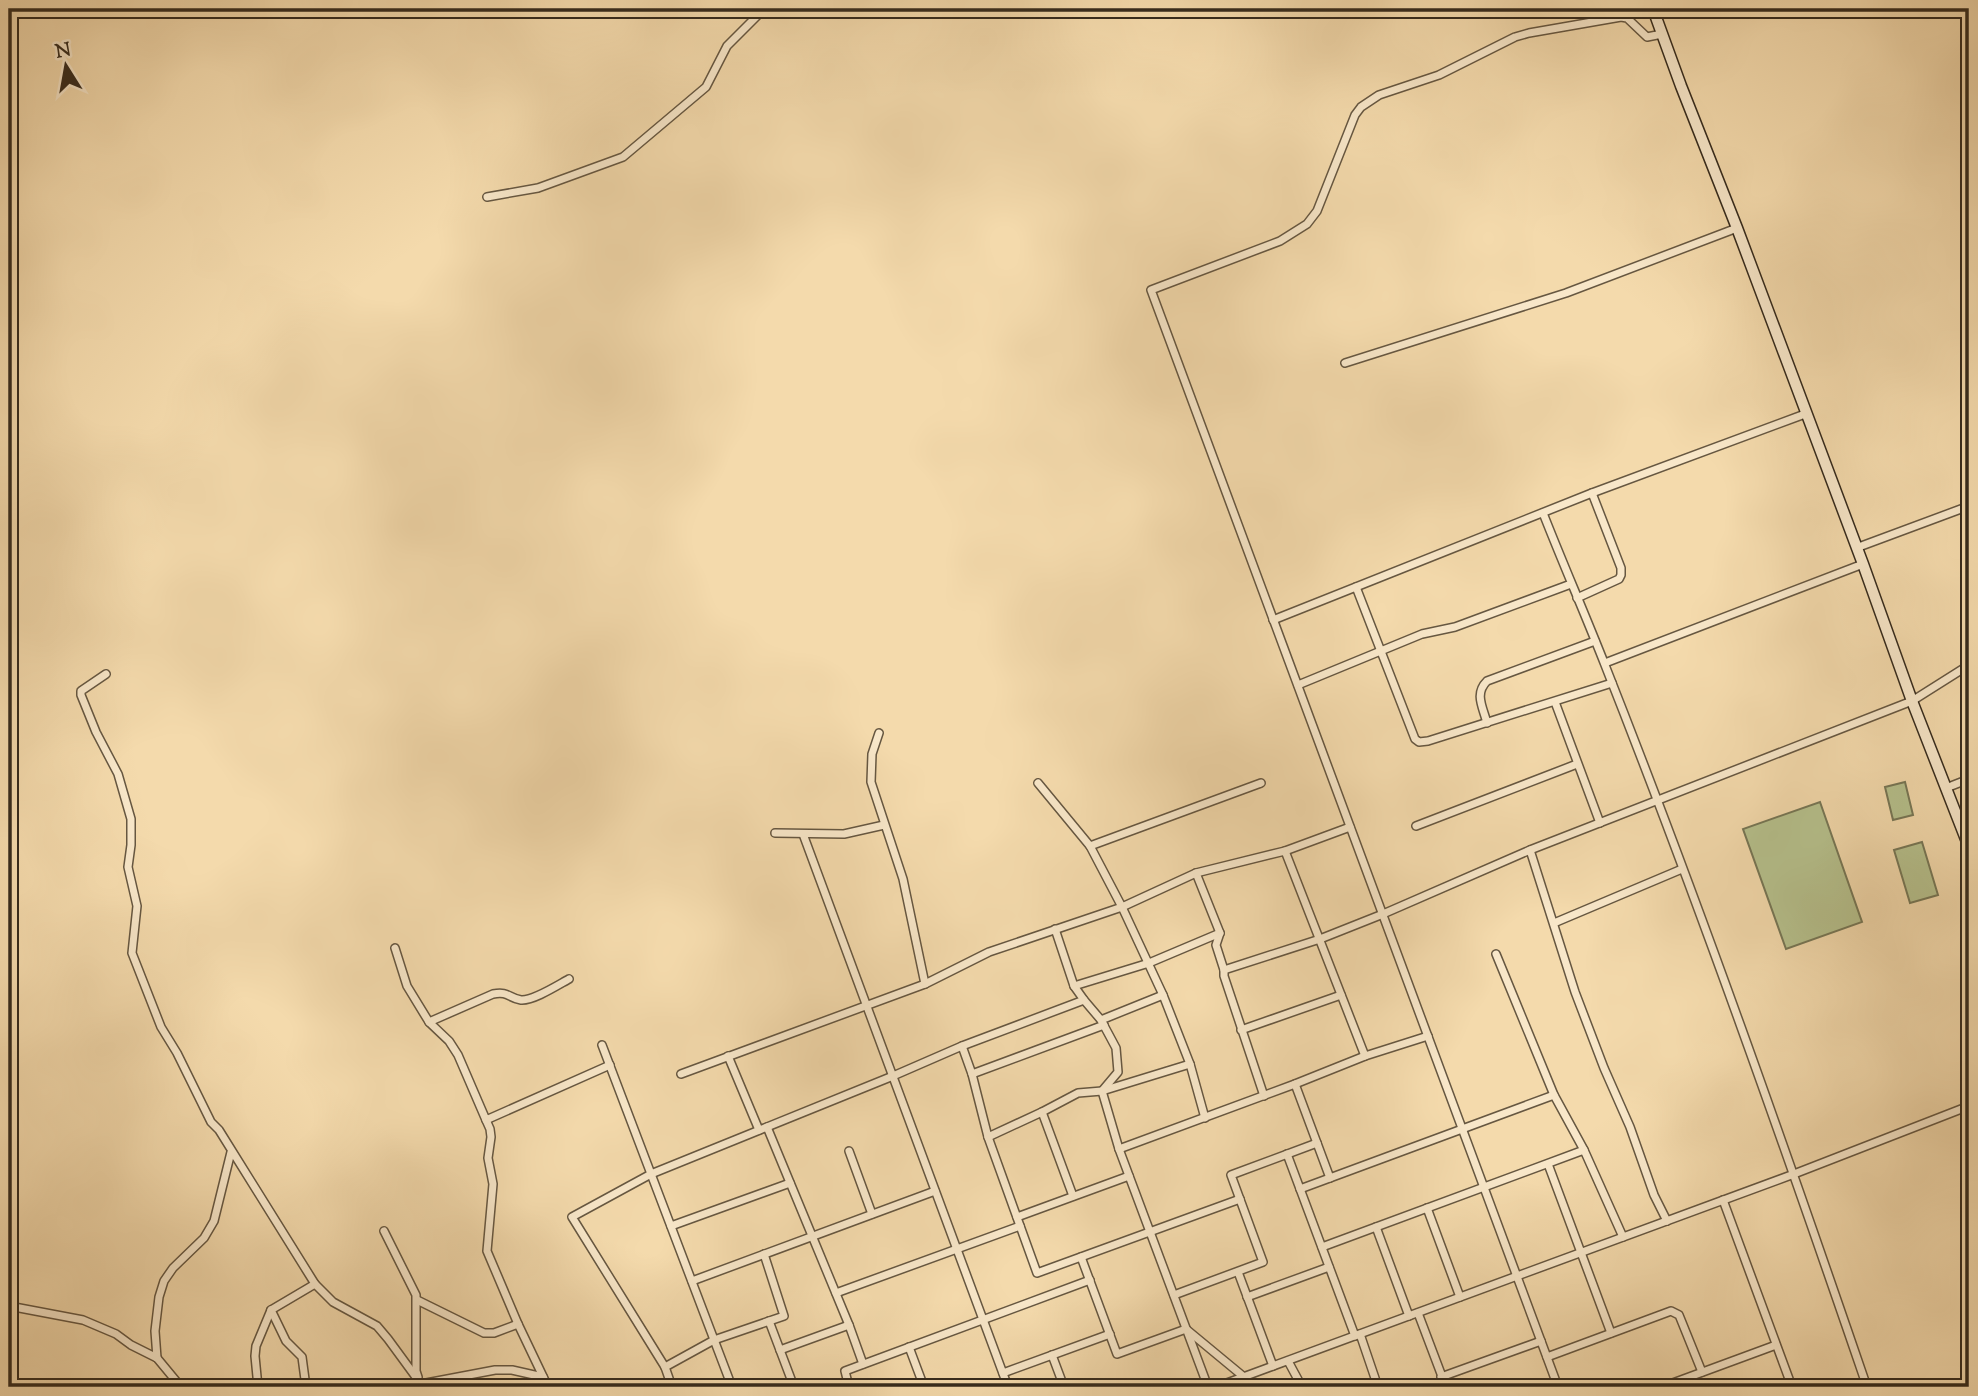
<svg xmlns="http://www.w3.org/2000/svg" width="1978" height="1396" font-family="'Sorts Mill Goudy',serif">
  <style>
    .green { fill: #b6c18d; stroke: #767655; stroke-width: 2 }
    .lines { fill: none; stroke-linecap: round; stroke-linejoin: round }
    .street-casing { stroke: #665741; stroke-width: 10 }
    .secondary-casing { stroke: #362b1d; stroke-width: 13 }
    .street { stroke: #f8e7c9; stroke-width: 7 }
    .secondary { stroke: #f8e7c9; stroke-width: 10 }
  </style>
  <rect width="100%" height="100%" fill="#f4daac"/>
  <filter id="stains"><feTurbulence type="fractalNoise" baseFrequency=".00286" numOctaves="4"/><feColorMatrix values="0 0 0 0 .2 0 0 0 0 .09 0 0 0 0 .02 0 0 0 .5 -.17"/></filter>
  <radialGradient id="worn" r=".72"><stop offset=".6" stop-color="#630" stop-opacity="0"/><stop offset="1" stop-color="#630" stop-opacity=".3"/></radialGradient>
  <g class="green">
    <polygon points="1905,782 1913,815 1893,820 1885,787"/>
    <polygon points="1820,802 1862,922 1786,949 1743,829"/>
    <polygon points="1922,842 1938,895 1910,903 1894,850"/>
  </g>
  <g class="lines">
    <defs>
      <g id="street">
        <polyline points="487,197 538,188 623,157 706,87 727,46 764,9"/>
        <polyline points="1345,363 1566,293 1737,228"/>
        <path d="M 1543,513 C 1563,564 1585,614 1605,665 C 1699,903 1784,1145 1867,1387"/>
        <polyline points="1856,548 1969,506"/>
        <polyline points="1356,587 1415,739 1419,742 1428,741 1612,683"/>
        <polyline points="1577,598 1619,579 1621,575 1621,568 1592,493"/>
        <polyline points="1273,620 1592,493 1805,414"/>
        <polyline points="1605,663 1863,564"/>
        <polyline points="106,674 81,691 81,695 96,732 118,774 131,819 131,845 128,867 137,906 132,953 161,1027 177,1053 211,1122 219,1130 315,1284 271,1310 286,1341 302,1357 306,1387"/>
        <polyline points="1298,685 1422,634 1455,627 1571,584"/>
        <polyline points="1555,702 1600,823"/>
        <path d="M 1487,723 C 1483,707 1474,694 1487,681 L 1595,641"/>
        <polyline points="879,733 872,754 871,782 903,879 925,984"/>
        <polyline points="1038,783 1090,846 1122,907 1163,995 1190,1064 1205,1118"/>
        <polyline points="1946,788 1969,779"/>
        <polyline points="1416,826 1577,764"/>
        <polyline points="775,833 844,834 884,825"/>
        <polyline points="803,834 1008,1387"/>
        <polyline points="1090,846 1261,783"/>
        <polyline points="1530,850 1575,992 1604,1068 1630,1127 1654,1195 1667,1221"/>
        <polyline points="1285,851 1365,1056"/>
        <polyline points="1196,873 1220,933 1216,945 1224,970"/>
        <polyline points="1554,923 1682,869"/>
        <polyline points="1055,929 1074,986 1084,1000 1101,1020 1116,1048 1118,1072 1102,1091 1119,1149 1208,1387"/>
        <polyline points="395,948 407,986 429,1022 449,1041 458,1055 486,1120 610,1065"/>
        <polyline points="1496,954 1554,1095 1584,1150 1623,1237"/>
        <polyline points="1074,986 1149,963 1220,933"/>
        <polyline points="1101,1020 1163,995"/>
        <path d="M 429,1022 L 493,994 C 509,991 508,998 521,1000 C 533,1001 558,985 569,979"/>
        <polyline points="1241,1030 1341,995"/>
        <polyline points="602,1045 732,1387"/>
        <polyline points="962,1046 972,1074 988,1137 1037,1273 1240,1199"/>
        <polyline points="728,1056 759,1130"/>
        <polyline points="681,1074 925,984 989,952 1122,907 1196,873 1285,851 1350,827"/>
        <polyline points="972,1074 1104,1025"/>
        <polyline points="1295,1084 1330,1178"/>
        <polyline points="1264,1096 1224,976 1224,970 1320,939 1383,914 1530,850 1912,701 1969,665"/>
        <polyline points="1042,1112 1073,1196"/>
        <polyline points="486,1120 490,1129 491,1137 488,1158 493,1184 487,1251 518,1324 548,1387"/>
        <polyline points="767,1127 849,1325 863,1364"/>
        <polyline points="988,1137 1042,1112 1078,1093 1102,1091 1190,1064"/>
        <polyline points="1119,1149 1295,1084 1365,1056 1428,1036"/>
        <polyline points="849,1151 872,1214"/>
        <polyline points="1287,1154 1355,1336"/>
        <polyline points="1548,1164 1611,1333"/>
        <polyline points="1300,1189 1554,1095"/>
        <polyline points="1723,1200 1792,1387"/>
        <polyline points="1427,1208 1460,1297"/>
        <polyline points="1017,1217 1129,1176"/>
        <polyline points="671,1226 790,1183"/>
        <polyline points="1376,1227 1409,1316"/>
        <polyline points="384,1231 416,1295 416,1371 418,1377"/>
        <polyline points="1322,1247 1584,1150"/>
        <polyline points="1081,1257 1117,1354 1186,1329 1244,1377"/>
        <polyline points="1238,1272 1273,1366"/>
        <polyline points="692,1281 935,1191"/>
        <polyline points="315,1284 333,1302 377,1326 388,1339 421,1384 495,1370 512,1370 543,1377"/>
        <polyline points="836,1293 1020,1226"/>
        <polyline points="1174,1295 1263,1262 1231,1175 1317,1143"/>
        <polyline points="1247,1297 1329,1267"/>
        <polyline points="417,1300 484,1333 494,1333 518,1324"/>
        <polyline points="9,1306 83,1320 116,1334 131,1345 157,1358 181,1387"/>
        <polyline points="1418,1313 1446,1387"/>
        <polyline points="769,1321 794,1387"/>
        <polyline points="1360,1334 1378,1387"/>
        <polyline points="909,1347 924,1387"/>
        <polyline points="780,1350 849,1325"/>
        <polyline points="1052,1355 1064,1387"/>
        <polyline points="1547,1357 1671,1311 1679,1315 1702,1372"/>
        <polyline points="157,1358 155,1331 159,1297 164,1281 173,1268 204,1238 214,1221 231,1152"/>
        <polyline points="1288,1361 1302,1387"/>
        <polyline points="665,1367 714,1340 784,1316 764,1254"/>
        <polyline points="1003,1373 1110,1334"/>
        <polyline points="1441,1377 1541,1341"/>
        <polyline points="258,1387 255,1356 256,1346 271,1310"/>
        <polyline points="672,1387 665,1367 572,1217 651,1174 893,1076 962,1046 1084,1000"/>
        <polyline points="849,1387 845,1371 1090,1280"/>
        <polyline points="1216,1387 1794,1174 1969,1106"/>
        <polyline points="1558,1387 1151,290 1280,241 1307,224 1317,211 1355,115 1361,107 1379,95 1439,75 1515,37 1529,33 1621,17 1627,18 1647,37 1662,34"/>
        <polyline points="1662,1387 1776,1345"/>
      </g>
      <polyline id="secondary" points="1653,9 1681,86 1737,228 1863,564 1912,701 1969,847"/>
    </defs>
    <use href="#street" class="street-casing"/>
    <use href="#secondary" class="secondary-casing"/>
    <use href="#street" class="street"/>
    <use href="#secondary" class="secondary"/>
  </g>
  <rect width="1978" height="1396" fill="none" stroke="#f4daac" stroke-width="35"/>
  <rect x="10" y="10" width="1957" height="1375" fill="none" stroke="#362b1d" stroke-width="3.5"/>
  <rect x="18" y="18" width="1943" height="1361" fill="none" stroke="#362b1d" stroke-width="2"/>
  <g transform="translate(66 66) rotate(349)" stroke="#f8e7c9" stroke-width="5" paint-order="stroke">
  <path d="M0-5L12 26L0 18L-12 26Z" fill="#362b1d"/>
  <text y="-10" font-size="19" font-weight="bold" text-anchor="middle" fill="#362b1d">N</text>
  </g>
  <rect width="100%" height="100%" filter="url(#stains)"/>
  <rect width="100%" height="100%" fill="url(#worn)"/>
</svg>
